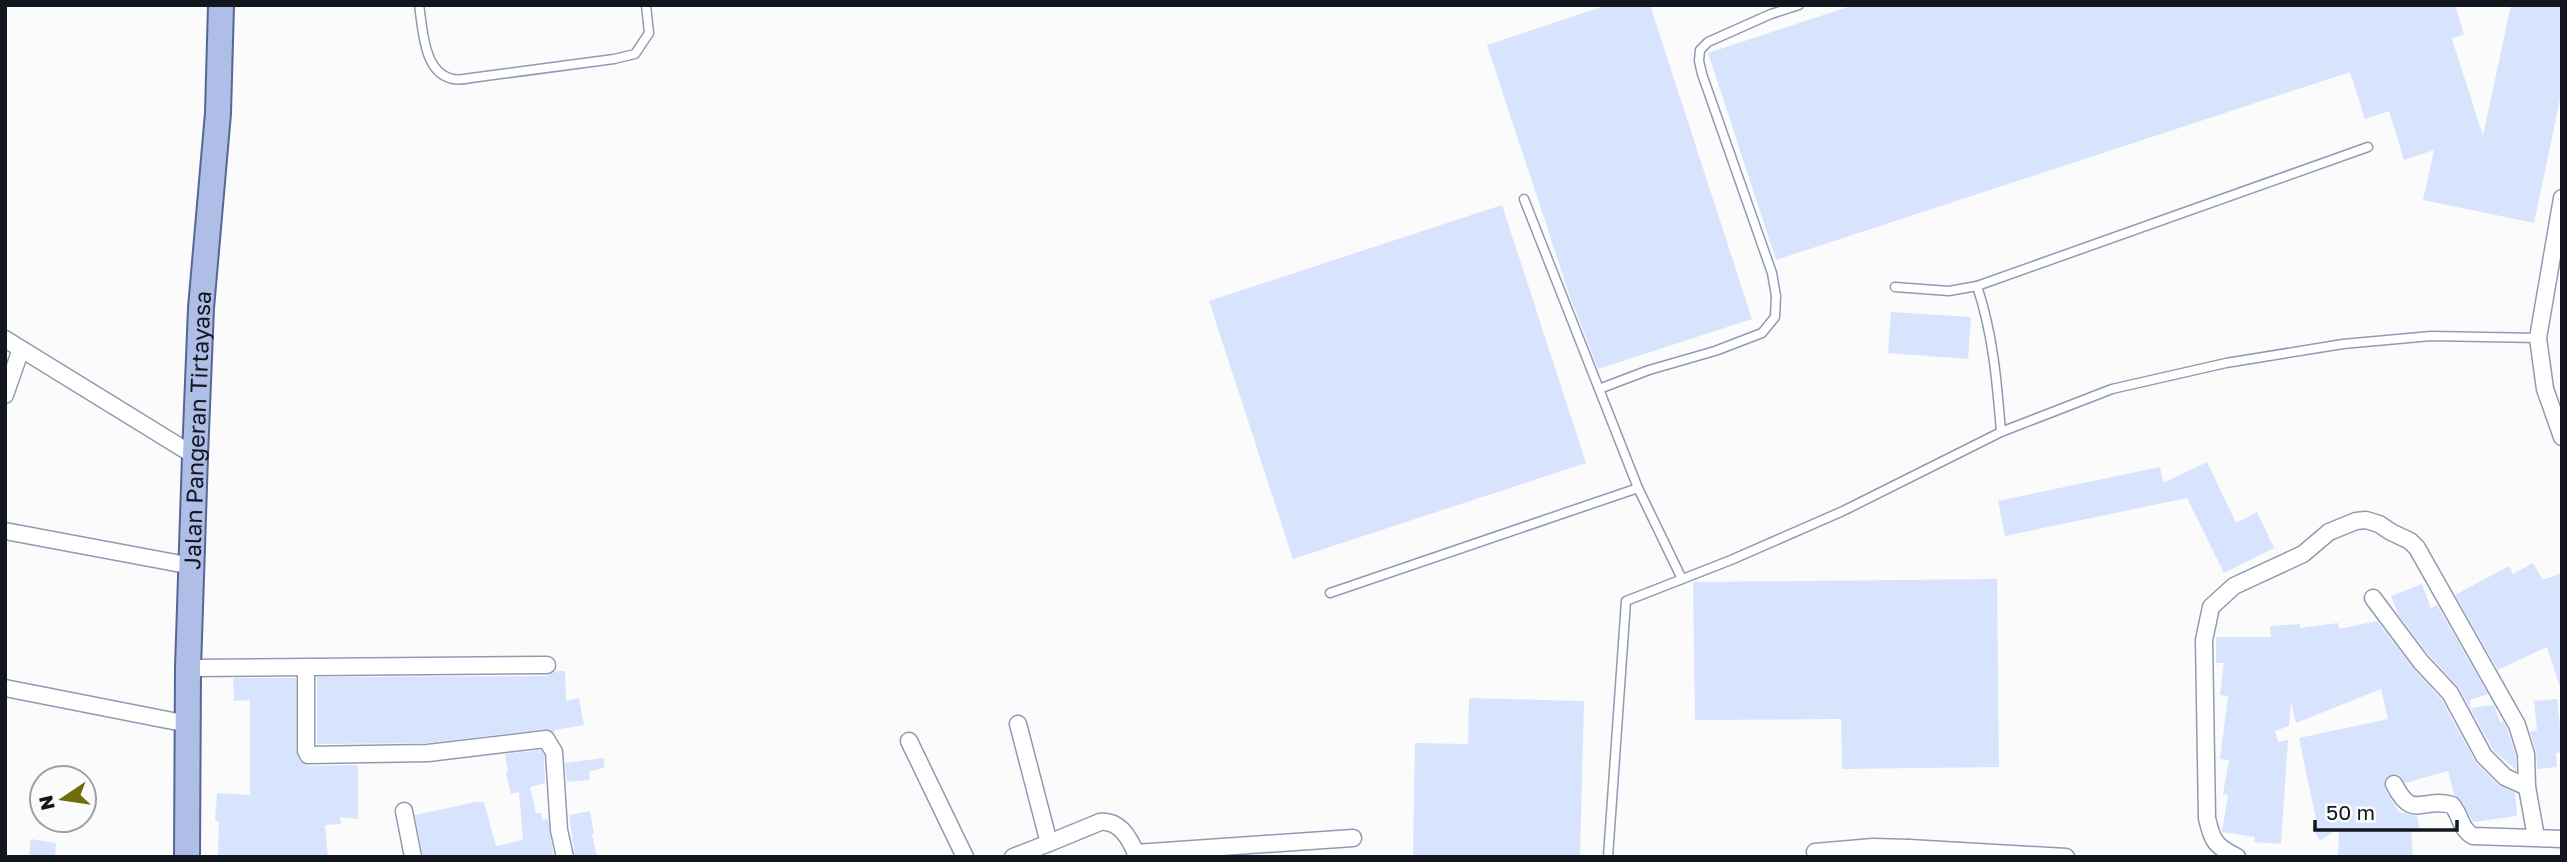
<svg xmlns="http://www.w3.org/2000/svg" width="2567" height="862" font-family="'Golos Text',sans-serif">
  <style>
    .building { fill: #d8e3fe }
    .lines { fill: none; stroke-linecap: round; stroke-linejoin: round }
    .lane-casing { stroke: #909ab3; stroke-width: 11 }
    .street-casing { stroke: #909ab3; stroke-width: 19 }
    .primary-casing { stroke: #566795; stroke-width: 28 }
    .lane { stroke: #fff; stroke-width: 8 }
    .street { stroke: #fff; stroke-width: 16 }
    .primary { stroke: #afbee6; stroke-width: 24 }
    .labels { text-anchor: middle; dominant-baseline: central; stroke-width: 6; stroke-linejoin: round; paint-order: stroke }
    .street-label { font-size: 23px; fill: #12161f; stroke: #fbfbfb }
  </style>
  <rect width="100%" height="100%" fill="#fbfbfb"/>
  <g class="building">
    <polygon points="1607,5 1650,5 1752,319 1598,369 1569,294 1487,45"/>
    <polygon points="1854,5 2455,5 2464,34 2452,39 2483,136 2511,5 2562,5 2562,90 2534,223 2423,200 2434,150 2404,160 2389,111 2365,119 2350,72 1776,260 1708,53"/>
    <polygon points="1502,205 1586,463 1293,559 1209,301"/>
    <polygon points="1891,312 1971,317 1968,359 1888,353"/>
    <polygon points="2207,462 2236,523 2257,512 2274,548 2224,573 2187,498 2005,536 1998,501 2160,467 2163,483"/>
    <polygon points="2533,563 2543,580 2562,573 2562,684 2559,684 2547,647 2498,670 2455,595 2509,566 2513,574"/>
    <polygon points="1997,579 1999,767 1842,769 1841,719 1695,720 1693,582"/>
    <polygon points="2422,584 2431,608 2437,605 2488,694 2470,700 2471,708 2494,705 2500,722 2503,721 2507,729 2516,756 2516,770 2493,750 2459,688 2429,655 2398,614 2391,596"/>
    <polygon points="2377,621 2413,668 2441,699 2476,763 2498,785 2515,793 2517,816 2473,822 2463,803 2454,795 2448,771 2405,783 2400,775 2393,774 2385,779 2385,789 2399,812 2417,816 2419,828 2411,829 2413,857 2338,857 2339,828 2320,841 2312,828 2317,824 2299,738 2388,719 2381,689 2296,723 2291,702 2289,726 2275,731 2278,742 2288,740 2281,844 2254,842 2255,837 2222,832 2228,795 2223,794 2229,760 2220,759 2228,696 2220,695 2224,663 2216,663 2216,637 2271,637 2270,626 2300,624 2300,628 2338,623 2339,629"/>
    <polygon points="556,671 565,671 566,701 579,698 584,725 555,730 555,733 545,729 427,743 317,744 317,677 547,676"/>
    <polygon points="233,678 296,678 296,751 299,760 308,766 358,765 358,819 340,817 341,824 325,825 328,857 218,856 219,821 215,821 217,793 250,795 250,700 234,701"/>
    <polygon points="1469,698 1584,701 1580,857 1413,857 1415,743 1468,744"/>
    <polygon points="2557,699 2560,726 2562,726 2562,752 2556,753 2557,767 2537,769 2536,751 2530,732 2537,730 2534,701"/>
    <polygon points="541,750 544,755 545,783 530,787 536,813 542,813 542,820 548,819 554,857 423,857 415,815 476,802 484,802 496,846 523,840 519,792 511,794 506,773 508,772 505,754"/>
    <polygon points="603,758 605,767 589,772 590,780 567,782 565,763"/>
    <polygon points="590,811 594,834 592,834 597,857 575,857 569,815"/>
    <polygon points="31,839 56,843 55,857 29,857"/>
  </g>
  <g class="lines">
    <defs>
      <g id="lane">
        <path d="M 419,5 C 423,29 423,73 453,79 C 459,80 466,79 471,78 L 614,59 L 635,54 L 649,33 L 646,5"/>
        <polyline points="1524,199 1599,389"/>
        <polyline points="1895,287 1949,291 1977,286"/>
        <path d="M 2001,432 C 1997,382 1993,334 1977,286 L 2368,147"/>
        <polyline points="1682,579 1638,488 1599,389 1649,370 1715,351 1762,333 1775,317 1776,296 1772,273 1702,74 1699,61 1700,50 1708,42 1771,14 1799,5"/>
        <polyline points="1330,593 1638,488"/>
        <polyline points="1608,857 1626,601 1731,560 1843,511 2001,432 2112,389 2226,363 2343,344 2431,336 2538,338"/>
      </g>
      <g id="street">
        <polyline points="2562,198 2538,338 2545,389 2562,437"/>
        <polyline points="5,339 195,456"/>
        <polyline points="5,395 21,349"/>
        <polyline points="5,531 192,566"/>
        <polyline points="2373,598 2421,662 2450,693 2484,756 2505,777 2527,787"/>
        <polyline points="188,668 547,665"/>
        <polyline points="306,669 306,751 308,755 428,753 546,739 554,752 559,830 565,857"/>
        <polyline points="5,688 188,724"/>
        <path d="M 1018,724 L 1049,843 L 1100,822 C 1120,820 1131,840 1137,857"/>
        <polyline points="909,741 965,857"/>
        <path d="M 2394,784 C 2413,822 2422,796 2452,805 C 2461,815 2460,829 2473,836 L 2562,839"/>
        <polyline points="404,811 413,857"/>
        <polyline points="1909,848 2066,857"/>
        <polyline points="1815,852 1873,847 1909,848 1908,857"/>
        <polyline points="1136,853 1353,838"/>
        <polyline points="1013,857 1049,843"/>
        <path d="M 2237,857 C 2215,846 2212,841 2207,818 L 2204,640 L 2211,607 L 2234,586 L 2303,554 L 2329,532 L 2356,521 L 2366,520 L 2379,524 L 2391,532 L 2410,541 L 2417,548 L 2517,725 L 2526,754 L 2527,787 L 2536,837"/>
      </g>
      <g id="primary">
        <path id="s1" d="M 187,857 L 188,668 L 195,456 L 201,308 L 218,113 L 221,5"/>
      </g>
    </defs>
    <use href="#lane" class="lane-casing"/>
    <use href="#street" class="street-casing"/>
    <use href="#primary" class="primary-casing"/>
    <use href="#lane" class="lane"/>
    <use href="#street" class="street"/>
    <use href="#primary" class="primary"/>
  </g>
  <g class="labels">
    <g class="street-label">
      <text stroke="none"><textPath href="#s1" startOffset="427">Jalan Pangeran Tirtayasa</textPath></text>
    </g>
  </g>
  <rect width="2567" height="862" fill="none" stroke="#12161f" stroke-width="14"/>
  <g transform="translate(63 799) rotate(257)"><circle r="33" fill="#fbfbfb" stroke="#9e9fa3" stroke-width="2"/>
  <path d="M0-5L12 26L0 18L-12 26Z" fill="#706d0d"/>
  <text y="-10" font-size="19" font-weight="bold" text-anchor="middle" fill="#12161f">N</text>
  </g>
  <path d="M2315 820v10h142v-10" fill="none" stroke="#12161f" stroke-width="3.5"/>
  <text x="2326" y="820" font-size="21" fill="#12161f" stroke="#fbfbfb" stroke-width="5" paint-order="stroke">50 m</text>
</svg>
